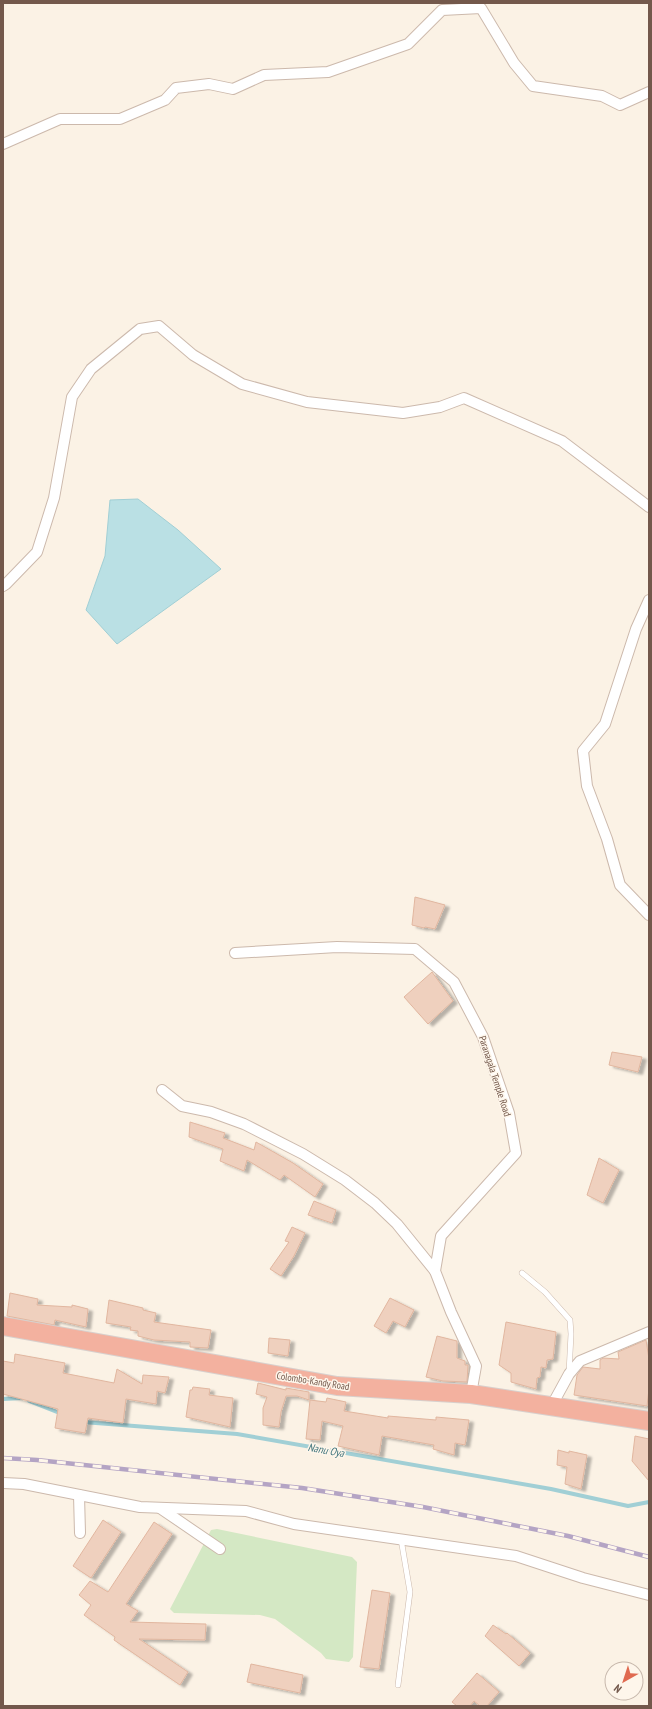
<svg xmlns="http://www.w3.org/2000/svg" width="652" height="1709" font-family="'PT Sans Narrow',sans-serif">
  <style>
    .green { fill: #d4e8c4 }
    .water { fill: #bae0e4; stroke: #a1cfd5 }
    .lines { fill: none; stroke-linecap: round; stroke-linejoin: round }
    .stream { stroke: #a1cfd5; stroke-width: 4 }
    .building { fill: #efd0be; stroke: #e1b69f; filter: url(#shadow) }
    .lane-casing { stroke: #ccb9ac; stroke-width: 6 }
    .street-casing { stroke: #ccb9ac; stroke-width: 12 }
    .highway-casing { stroke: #d8d0cd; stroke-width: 20 }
    .lane { stroke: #fff; stroke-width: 5 }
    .street { stroke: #fff; stroke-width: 10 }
    .highway { stroke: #f3b19f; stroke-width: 18 }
    .rail-casing { stroke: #b4a4c4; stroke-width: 4.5 }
    .rail { stroke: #fef6eb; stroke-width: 3; stroke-dasharray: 9; stroke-linecap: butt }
    .labels { text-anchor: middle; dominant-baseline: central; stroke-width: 3; stroke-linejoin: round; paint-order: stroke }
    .street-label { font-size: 10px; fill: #73584b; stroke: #fef6eb }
    .water-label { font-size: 11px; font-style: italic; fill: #43777f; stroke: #fef6eb }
  </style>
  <defs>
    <filter id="shadow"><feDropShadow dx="4.5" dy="2.5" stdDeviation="1" flood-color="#0004"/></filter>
  </defs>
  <rect width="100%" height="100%" fill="#fbf2e5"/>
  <polygon class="green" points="217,1529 352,1557 357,1562 353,1657 349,1662 326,1659 321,1653 275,1619 260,1615 174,1613 170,1609 211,1530"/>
  <polygon class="water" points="138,499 178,530 221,569 117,644 86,610 105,556 110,500"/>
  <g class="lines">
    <g class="stream">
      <polyline points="3,1399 23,1398"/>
      <polyline points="29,1401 62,1414"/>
      <polyline points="83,1422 237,1434 551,1489 628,1506 649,1502"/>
    </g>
  </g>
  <g class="building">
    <polygon points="415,897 445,905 435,929 425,927 424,928 412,925"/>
    <polygon points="432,972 453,1001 428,1024 404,997"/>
    <polygon points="612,1052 642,1057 638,1072 609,1065"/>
    <polygon points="190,1122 225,1133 223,1138 254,1150 256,1142 293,1163 323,1184 315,1197 284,1175 280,1180 247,1160 244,1171 220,1161 223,1149 189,1137"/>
    <polygon points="599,1158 619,1170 603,1203 587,1195"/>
    <polygon points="314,1201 336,1210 332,1223 308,1215"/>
    <polygon points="292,1227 305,1233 294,1256 281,1276 270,1269 289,1242 285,1241"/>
    <polygon points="10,1293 38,1299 37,1305 72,1307 72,1305 88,1309 86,1327 55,1320 54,1325 7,1316"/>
    <polygon points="390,1298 414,1310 405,1327 393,1321 386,1333 374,1326"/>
    <polygon points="109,1300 143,1308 143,1310 156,1313 154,1322 211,1330 208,1348 190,1347 190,1342 154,1340 138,1336 138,1331 130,1330 131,1327 106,1323"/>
    <polygon points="506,1322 556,1332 553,1359 547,1360 546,1368 541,1367 540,1377 537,1378 536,1389 511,1382 511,1373 499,1365"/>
    <polygon points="437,1336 457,1341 457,1358 465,1361 465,1365 468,1365 467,1382 443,1381 426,1377"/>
    <polygon points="269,1338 290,1340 288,1356 268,1353"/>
    <polygon points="646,1340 649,1359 649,1389 647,1406 574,1395 577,1375 583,1367 600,1369 600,1360 603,1358 619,1359 618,1352"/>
    <polygon points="15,1354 65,1363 63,1373 114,1383 117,1369 142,1384 143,1375 169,1377 165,1393 157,1391 156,1404 126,1399 123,1423 88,1418 85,1433 55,1428 58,1409 3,1394 3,1361 14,1363"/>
    <polygon points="258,1383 286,1390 286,1388 309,1392 309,1400 297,1396 286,1396 281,1412 279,1427 263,1425 263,1408 267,1397 256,1394"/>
    <polygon points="193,1387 210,1389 209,1395 233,1398 230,1427 186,1417 190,1390 192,1390"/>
    <polygon points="327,1398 346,1402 344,1411 388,1418 388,1416 436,1420 436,1417 469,1420 465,1445 455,1443 454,1455 433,1449 434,1445 382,1436 379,1455 338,1446 343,1426 322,1421 320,1440 306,1439 310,1400 326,1402"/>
    <polygon points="635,1436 649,1439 649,1481 632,1461"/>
    <polygon points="558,1450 569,1453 569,1451 587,1455 581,1489 565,1484 567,1467 557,1465"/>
    <polygon points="103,1520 121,1532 91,1578 73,1566"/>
    <polygon points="154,1522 172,1534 126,1604 138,1611 130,1622 206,1624 205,1640 139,1639 188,1672 180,1685 114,1640 115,1637 84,1615 91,1605 79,1595 90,1581 108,1592"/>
    <polygon points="372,1590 390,1593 379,1669 360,1667"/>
    <polygon points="493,1625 506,1634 507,1633 530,1653 519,1666 485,1636"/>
    <polygon points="251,1664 303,1675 300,1693 247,1682"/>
    <polygon points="477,1673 499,1692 487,1706 480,1706 474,1701 470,1706 457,1706 452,1702"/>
  </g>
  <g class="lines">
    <defs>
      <g id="lane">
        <polyline points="522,1273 545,1292 570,1320 571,1334 569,1373"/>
        <polyline points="398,1685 410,1592 401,1539"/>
      </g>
      <g id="street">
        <polyline points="3,144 60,119 120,119 165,100 176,88 209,84 233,89 264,75 328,72 408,44 442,10 481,8 514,63 533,86 602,96 620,105 649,92"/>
        <polyline points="3,586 6,584 37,552 54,498 72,397 91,369 140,329 159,326 193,355 242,384 307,402 403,413 440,407 464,398 562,441 649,507"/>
        <polyline points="649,600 636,629 605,724 583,751 587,786 607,839 620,885 649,915"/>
        <polyline points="235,953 337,947 415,949 454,982 483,1037 509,1113 516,1153 441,1236 435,1271 451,1312 476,1366 471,1394"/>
        <polyline points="162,1090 182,1106 211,1112 244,1124 303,1154 345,1180 375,1203 397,1224 435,1271"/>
        <polyline points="551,1407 569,1374 580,1361 649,1332"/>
        <polyline points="3,1483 24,1484 140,1507 246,1511 294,1524 516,1556 583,1578 649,1595"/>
        <polyline points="79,1495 80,1533"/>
        <polyline points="160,1508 220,1549"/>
      </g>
      <polyline id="highway" points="3,1326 337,1386 471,1394 649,1421"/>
    </defs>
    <use href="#lane" class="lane-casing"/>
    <use href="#street" class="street-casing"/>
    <use href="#highway" class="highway-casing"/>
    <use href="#lane" class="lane"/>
    <use href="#street" class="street"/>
    <use href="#highway" class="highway"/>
    <defs>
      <polyline id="rail" points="3,1458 37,1460 302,1488 423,1507 568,1536 649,1557"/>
    </defs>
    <use href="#rail" class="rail-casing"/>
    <use href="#rail" class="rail"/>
  </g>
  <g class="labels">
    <g class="street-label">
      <text transform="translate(495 1076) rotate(72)">Paranagala Temple Road</text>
      <text transform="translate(313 1381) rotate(9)">Colombo-Kandy Road</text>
    </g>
    <g class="water-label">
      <text transform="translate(326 1450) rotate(10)">Nanu Oya</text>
    </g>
  </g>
  <rect width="652" height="1709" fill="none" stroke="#73584b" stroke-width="8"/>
  <g transform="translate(624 1681) rotate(219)"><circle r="19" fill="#fef6eb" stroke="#c6b7ab"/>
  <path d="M0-3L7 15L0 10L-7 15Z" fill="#e06a50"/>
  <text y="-6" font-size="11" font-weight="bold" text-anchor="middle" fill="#73584b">N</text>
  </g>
</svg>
